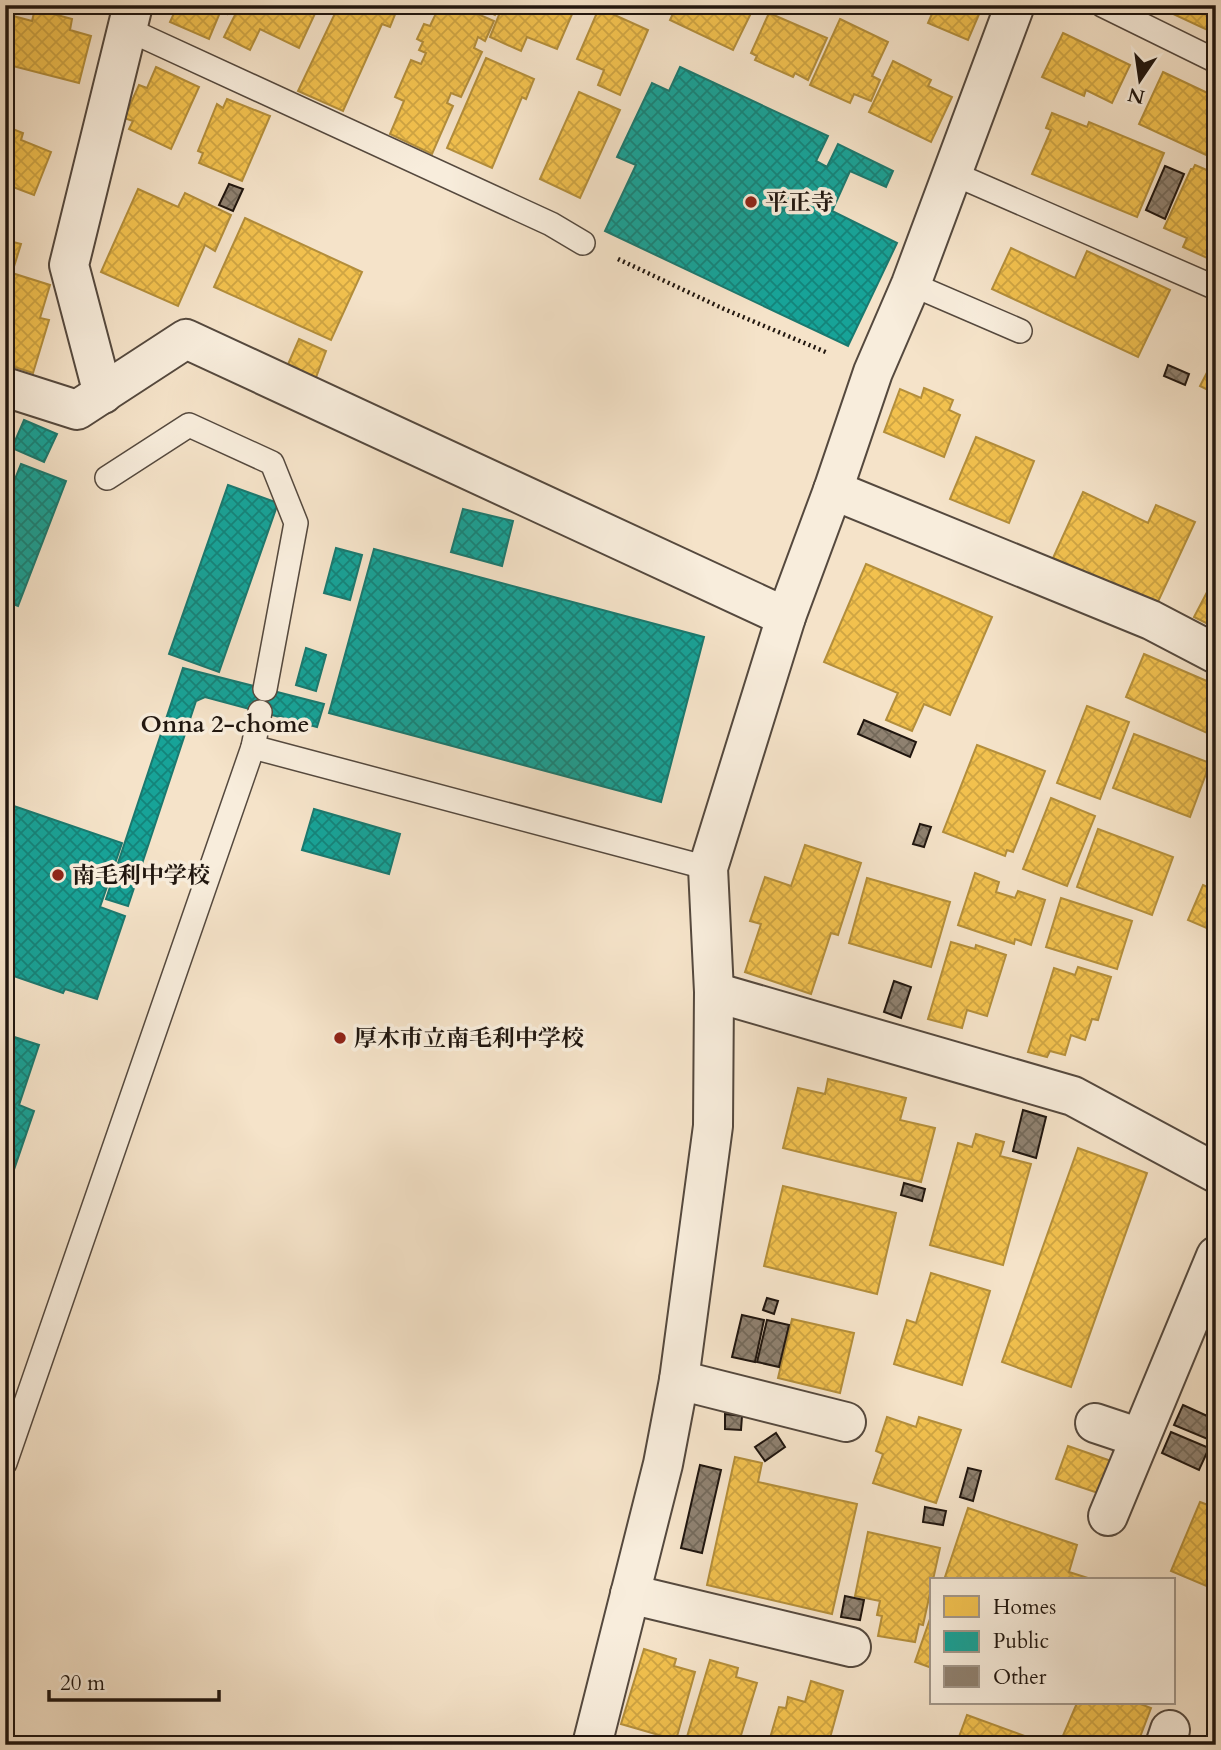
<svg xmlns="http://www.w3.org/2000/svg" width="1221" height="1750" font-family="Cardo,'Noto Serif JP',serif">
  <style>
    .homes { fill: url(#homes-cross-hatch); stroke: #b38e3b; stroke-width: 2 }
    .public { fill: url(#public-cross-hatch); stroke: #1a796f; stroke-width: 2 }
    .building { fill: url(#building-cross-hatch); stroke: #20160f; stroke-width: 2 }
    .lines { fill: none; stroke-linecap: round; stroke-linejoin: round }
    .service-casing { stroke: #55493e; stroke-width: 26 }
    .minor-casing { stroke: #55493e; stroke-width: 42 }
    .path { stroke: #20160f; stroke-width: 4.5; stroke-dasharray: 2 3.5; stroke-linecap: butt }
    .service { stroke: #f8eddc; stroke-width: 23 }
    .minor { stroke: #f8eddc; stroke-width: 38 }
    .poi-dot { fill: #8f2418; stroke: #f8eddc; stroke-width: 2.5 }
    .labels { text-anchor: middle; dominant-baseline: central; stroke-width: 7; stroke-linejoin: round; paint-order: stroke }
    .poi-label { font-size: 23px; font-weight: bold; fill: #20160f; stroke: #f8eddc; text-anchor: start }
    .neighbourhood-label { font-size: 24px; font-weight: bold; fill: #20160f; stroke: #f8eddc }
  </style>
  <defs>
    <pattern id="homes-cross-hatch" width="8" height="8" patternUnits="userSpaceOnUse" patternTransform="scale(1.75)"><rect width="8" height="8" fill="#f2c14e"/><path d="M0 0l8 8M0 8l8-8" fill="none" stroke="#cfa543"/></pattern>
    <pattern id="public-cross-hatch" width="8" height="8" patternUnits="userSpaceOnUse" patternTransform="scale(1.75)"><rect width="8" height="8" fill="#17a398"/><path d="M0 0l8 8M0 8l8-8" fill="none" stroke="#14847a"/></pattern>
    <pattern id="building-cross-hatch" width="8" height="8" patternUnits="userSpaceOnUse" patternTransform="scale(1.75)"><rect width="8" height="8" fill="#8f8170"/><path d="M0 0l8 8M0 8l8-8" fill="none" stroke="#74695a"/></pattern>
  </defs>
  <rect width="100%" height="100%" fill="#f5e3c9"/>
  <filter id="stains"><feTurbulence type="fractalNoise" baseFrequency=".00286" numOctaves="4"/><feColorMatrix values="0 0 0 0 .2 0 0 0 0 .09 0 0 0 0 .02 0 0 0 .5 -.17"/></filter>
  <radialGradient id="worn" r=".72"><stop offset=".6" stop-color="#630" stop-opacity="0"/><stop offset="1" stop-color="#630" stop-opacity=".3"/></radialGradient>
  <g class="homes">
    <polygon points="168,5 230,5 227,14 221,10 209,39 170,22 176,9"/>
    <polygon points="240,5 319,5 299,48 260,29 250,50 224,37"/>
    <polygon points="339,5 389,5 388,8 396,12 390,27 382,24 343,111 298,91"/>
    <polygon points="440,5 457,5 494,21 485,41 478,37 474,48 482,52 461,97 451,93 447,103 453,106 432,154 390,134 404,101 395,97 411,60 421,64 426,53 419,50 423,42 417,39 424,24 430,26"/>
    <polygon points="473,5 500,5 495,15"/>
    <polygon points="503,5 576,5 557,49 527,37 521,51 490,37"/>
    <polygon points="677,5 755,5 733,50 670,20"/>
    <polygon points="930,5 983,5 968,40 928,23 935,7"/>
    <polygon points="1174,5 1216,5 1216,34 1171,13"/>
    <polygon points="599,8 648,30 620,95 598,85 604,70 577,59"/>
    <polygon points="35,9 72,19 70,30 91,36 79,83 5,64 6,14 32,21"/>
    <polygon points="769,13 827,38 808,80 795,73 793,77 755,60 757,56 751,53"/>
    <polygon points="840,19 888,42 872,76 880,80 871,101 854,94 850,103 810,85"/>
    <polygon points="1063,33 1130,65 1112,103 1086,90 1084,96 1042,77"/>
    <polygon points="486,58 534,79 526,99 522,97 492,168 447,148"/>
    <polygon points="893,61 931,80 928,86 952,97 931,142 869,112"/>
    <polygon points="156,67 199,87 171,149 129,129 133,121 124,118 139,85 147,88"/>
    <polygon points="1163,72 1216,97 1216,134 1206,155 1139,124"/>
    <polygon points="579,92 620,110 580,198 540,179"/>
    <polygon points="227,99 270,116 242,181 199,163 203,153 198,151 217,104 223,108"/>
    <polygon points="1052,113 1087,127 1089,122 1164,153 1137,217 1032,174 1051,130 1046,128"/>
    <polygon points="5,126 23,133 21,140 51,152 34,195 5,184"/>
    <polygon points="1195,165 1216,174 1216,262 1183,247 1187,238 1164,228 1191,169 1193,169"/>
    <polygon points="138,189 178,207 185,193 231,215 215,251 205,245 178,306 101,272"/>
    <polygon points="245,218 362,272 331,340 214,287"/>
    <polygon points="5,240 21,244 12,273 50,285 40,318 49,320 33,373 5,364"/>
    <polygon points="1011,248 1075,278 1087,251 1170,290 1138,357 992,289"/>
    <polygon points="299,339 326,351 315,380 286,369"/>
    <polygon points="1216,355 1216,394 1200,386"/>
    <polygon points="924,388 953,400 949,410 960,415 944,457 884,432 900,389 921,398"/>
    <polygon points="976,437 1034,461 1009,523 950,499"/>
    <polygon points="1083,492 1148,523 1156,505 1195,522 1156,606 1053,558"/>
    <polygon points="866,564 992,617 950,715 924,704 912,731 886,720 898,693 824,662"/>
    <polygon points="1216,575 1216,628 1194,617"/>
    <polygon points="1144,654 1216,685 1216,732 1214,736 1126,697"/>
    <polygon points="1087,706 1129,722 1100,799 1057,783"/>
    <polygon points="1134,734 1210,763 1190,817 1113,788"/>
    <polygon points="977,745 1045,771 1013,852 1007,850 1005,856 943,832"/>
    <polygon points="1051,798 1095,816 1067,886 1023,869"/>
    <polygon points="1098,829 1173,857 1152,915 1077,887"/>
    <polygon points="805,845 861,863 838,935 831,933 811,994 745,972 761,924 750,921 765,877 791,886"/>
    <polygon points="975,873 999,882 996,892 1015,898 1018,891 1045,900 1031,945 1015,939 1014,944 958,925"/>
    <polygon points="867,878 950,902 931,967 849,943"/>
    <polygon points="1203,885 1216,891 1216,932 1188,920"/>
    <polygon points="1061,898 1132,921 1117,969 1046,947"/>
    <polygon points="951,942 975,949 976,945 1006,955 987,1016 967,1010 962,1028 928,1019"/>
    <polygon points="1078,967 1111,977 1098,1020 1092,1019 1085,1040 1071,1035 1065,1055 1050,1051 1047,1057 1028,1052 1054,968 1075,975"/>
    <polygon points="828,1079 906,1098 900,1120 935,1128 921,1182 783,1148 798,1088 825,1094"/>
    <polygon points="976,1134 1004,1142 1000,1156 1031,1164 1003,1265 930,1245 958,1143 972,1147"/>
    <polygon points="1078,1148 1147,1173 1071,1387 1002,1362"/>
    <polygon points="783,1186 896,1213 877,1294 764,1266"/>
    <polygon points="931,1273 990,1291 962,1385 894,1364 907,1320 916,1323"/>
    <polygon points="792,1319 854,1333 840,1393 778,1378"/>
    <polygon points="887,1417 916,1427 919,1417 961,1430 936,1503 873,1483 883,1454 876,1451"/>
    <polygon points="1068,1446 1111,1461 1101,1494 1056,1479"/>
    <polygon points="735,1457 762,1463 758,1482 857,1504 832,1614 707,1585"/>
    <polygon points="1200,1502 1216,1508 1216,1590 1171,1571"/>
    <polygon points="968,1508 1077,1545 1069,1572 1091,1579 1090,1580 944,1580"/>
    <polygon points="868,1532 940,1548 923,1625 919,1624 915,1642 878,1636 882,1616 877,1615 880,1601 855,1596"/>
    <polygon points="932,1613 932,1668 915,1662"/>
    <polygon points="644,1649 676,1659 674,1666 695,1672 676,1740 621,1724"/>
    <polygon points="710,1660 738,1668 736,1677 757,1683 738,1745 701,1745 686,1740"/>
    <polygon points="811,1681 843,1691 828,1745 768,1745 779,1707 786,1708 788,1697 805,1702"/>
    <polygon points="1077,1703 1138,1703 1151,1708 1137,1745 1079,1745 1062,1738"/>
    <polygon points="967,1715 1044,1743 1043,1745 956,1745"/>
  </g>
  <g class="public">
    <polygon points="680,67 828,136 816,161 827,167 838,144 893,171 886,187 850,171 832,211 897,243 848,346 605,231 636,165 617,157 652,83 669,91"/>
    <polygon points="24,420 57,434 44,462 12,448"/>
    <polygon points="21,464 66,481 18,606 5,601 5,504"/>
    <polygon points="228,485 278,503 219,672 169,654"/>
    <polygon points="463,509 513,521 502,566 451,552"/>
    <polygon points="336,548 362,555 350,600 324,593"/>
    <polygon points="374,549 704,637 661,802 329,713"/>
    <polygon points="306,648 326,655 316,691 296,685"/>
    <polygon points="183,668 324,704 317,727 205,697 196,701 128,906 106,899"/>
    <polygon points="5,803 122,843 100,907 125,916 97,999 65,989 63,993 5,973"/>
    <polygon points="314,809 400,834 389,874 302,850"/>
    <polygon points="5,1034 39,1045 19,1105 34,1111 5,1196"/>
  </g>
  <g class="building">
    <polygon points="1165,166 1184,174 1165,219 1146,210"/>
    <polygon points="229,184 243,189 233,211 219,205"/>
    <polygon points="1168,365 1189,374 1185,385 1164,376"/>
    <polygon points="864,720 916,742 910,757 858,734"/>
    <polygon points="920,824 931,827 924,847 913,844"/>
    <polygon points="894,981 911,987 901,1018 884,1012"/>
    <polygon points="1023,1110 1046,1117 1036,1158 1013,1151"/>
    <polygon points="904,1183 925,1189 922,1201 901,1195"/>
    <polygon points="767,1298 778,1301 774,1314 763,1310"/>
    <polygon points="742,1315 764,1320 755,1362 732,1357"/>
    <polygon points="767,1320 789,1325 779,1367 757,1362"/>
    <polygon points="1183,1405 1216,1420 1216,1428 1210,1440 1174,1425"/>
    <polygon points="725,1414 742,1416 741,1430 725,1429"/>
    <polygon points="1171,1432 1209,1448 1199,1470 1162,1453"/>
    <polygon points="776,1433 785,1447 765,1461 755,1447"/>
    <polygon points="700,1465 721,1470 702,1553 681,1548"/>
    <polygon points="968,1468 981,1471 973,1501 960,1497"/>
    <polygon points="925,1507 946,1511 943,1525 923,1522"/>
    <polygon points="845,1596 864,1600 860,1620 841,1617"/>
  </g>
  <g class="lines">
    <defs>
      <g id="service">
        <polyline points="1102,5 1216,61"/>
        <polyline points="127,29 551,224 583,243"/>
        <polyline points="952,173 1216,288"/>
        <polyline points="911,284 1020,331"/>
        <polyline points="107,478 189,425 272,463 296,523 265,689"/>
        <polyline points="253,747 708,868"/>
        <polyline points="5,1463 253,747 260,712"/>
      </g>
      <g id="minor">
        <polyline points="5,387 77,410 186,339 786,617"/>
        <polyline points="103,394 69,265 133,5"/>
        <polyline points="833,490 1151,620 1216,654"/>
        <polyline points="714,992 1073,1096 1216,1173"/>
        <polyline points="679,1380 846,1422"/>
        <polyline points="1095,1423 1140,1438"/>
        <polyline points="1108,1516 1216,1256"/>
        <polyline points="630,1594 851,1647"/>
        <polyline points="592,1745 663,1464 679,1380 713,1126 714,992 708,868 786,617 833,490 873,372 911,284 1015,5"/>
        <polyline points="1165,1745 1170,1730"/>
      </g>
    </defs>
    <use href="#service" class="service-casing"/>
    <use href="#minor" class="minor-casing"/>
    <polyline class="path" points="618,259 724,309 828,353"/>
    <use href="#service" class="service"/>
    <use href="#minor" class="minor"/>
  </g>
  <g class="poi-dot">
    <circle cx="751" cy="202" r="7"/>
    <circle cx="58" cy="875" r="7"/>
    <circle cx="340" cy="1038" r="7"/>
  </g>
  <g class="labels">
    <g class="poi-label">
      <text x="765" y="202">平正寺</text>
      <text x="72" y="875">南毛利中学校</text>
      <text x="354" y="1038">厚木市立南毛利中学校</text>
    </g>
    <g class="neighbourhood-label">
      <text x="225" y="724">Onna 2-chome</text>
    </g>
  </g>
  <rect width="1221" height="1750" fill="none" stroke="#f5e3c9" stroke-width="28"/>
  <rect x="7" y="7" width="1207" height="1736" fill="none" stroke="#20160f" stroke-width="3.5"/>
  <rect x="14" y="14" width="1193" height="1722" fill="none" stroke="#20160f" stroke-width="2"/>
  <rect x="930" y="1578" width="245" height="126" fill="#f8eddc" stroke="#a2978a" stroke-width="2"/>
  <rect x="944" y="1596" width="35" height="21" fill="#f2c14e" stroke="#a2978a" stroke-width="2"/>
  <text x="993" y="1614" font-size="21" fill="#20160f">Homes</text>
  <rect x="944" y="1631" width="35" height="21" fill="#17a398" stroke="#a2978a" stroke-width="2"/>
  <text x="993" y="1648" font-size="21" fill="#20160f">Public</text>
  <rect x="944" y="1666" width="35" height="21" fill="#8f8170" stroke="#a2978a" stroke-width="2"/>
  <text x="993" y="1684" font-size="21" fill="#20160f">Other</text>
  <g transform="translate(1140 80) rotate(193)" stroke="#f8eddc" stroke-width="5" paint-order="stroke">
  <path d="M0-5L12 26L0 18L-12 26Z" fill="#20160f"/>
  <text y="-10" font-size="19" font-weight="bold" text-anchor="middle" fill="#20160f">N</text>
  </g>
  <path d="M49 1690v10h170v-10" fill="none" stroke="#20160f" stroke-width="3.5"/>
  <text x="60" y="1690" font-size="21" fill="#20160f" stroke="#f8eddc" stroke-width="5" paint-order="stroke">20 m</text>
  <rect width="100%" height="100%" filter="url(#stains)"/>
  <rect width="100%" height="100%" fill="url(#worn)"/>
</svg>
